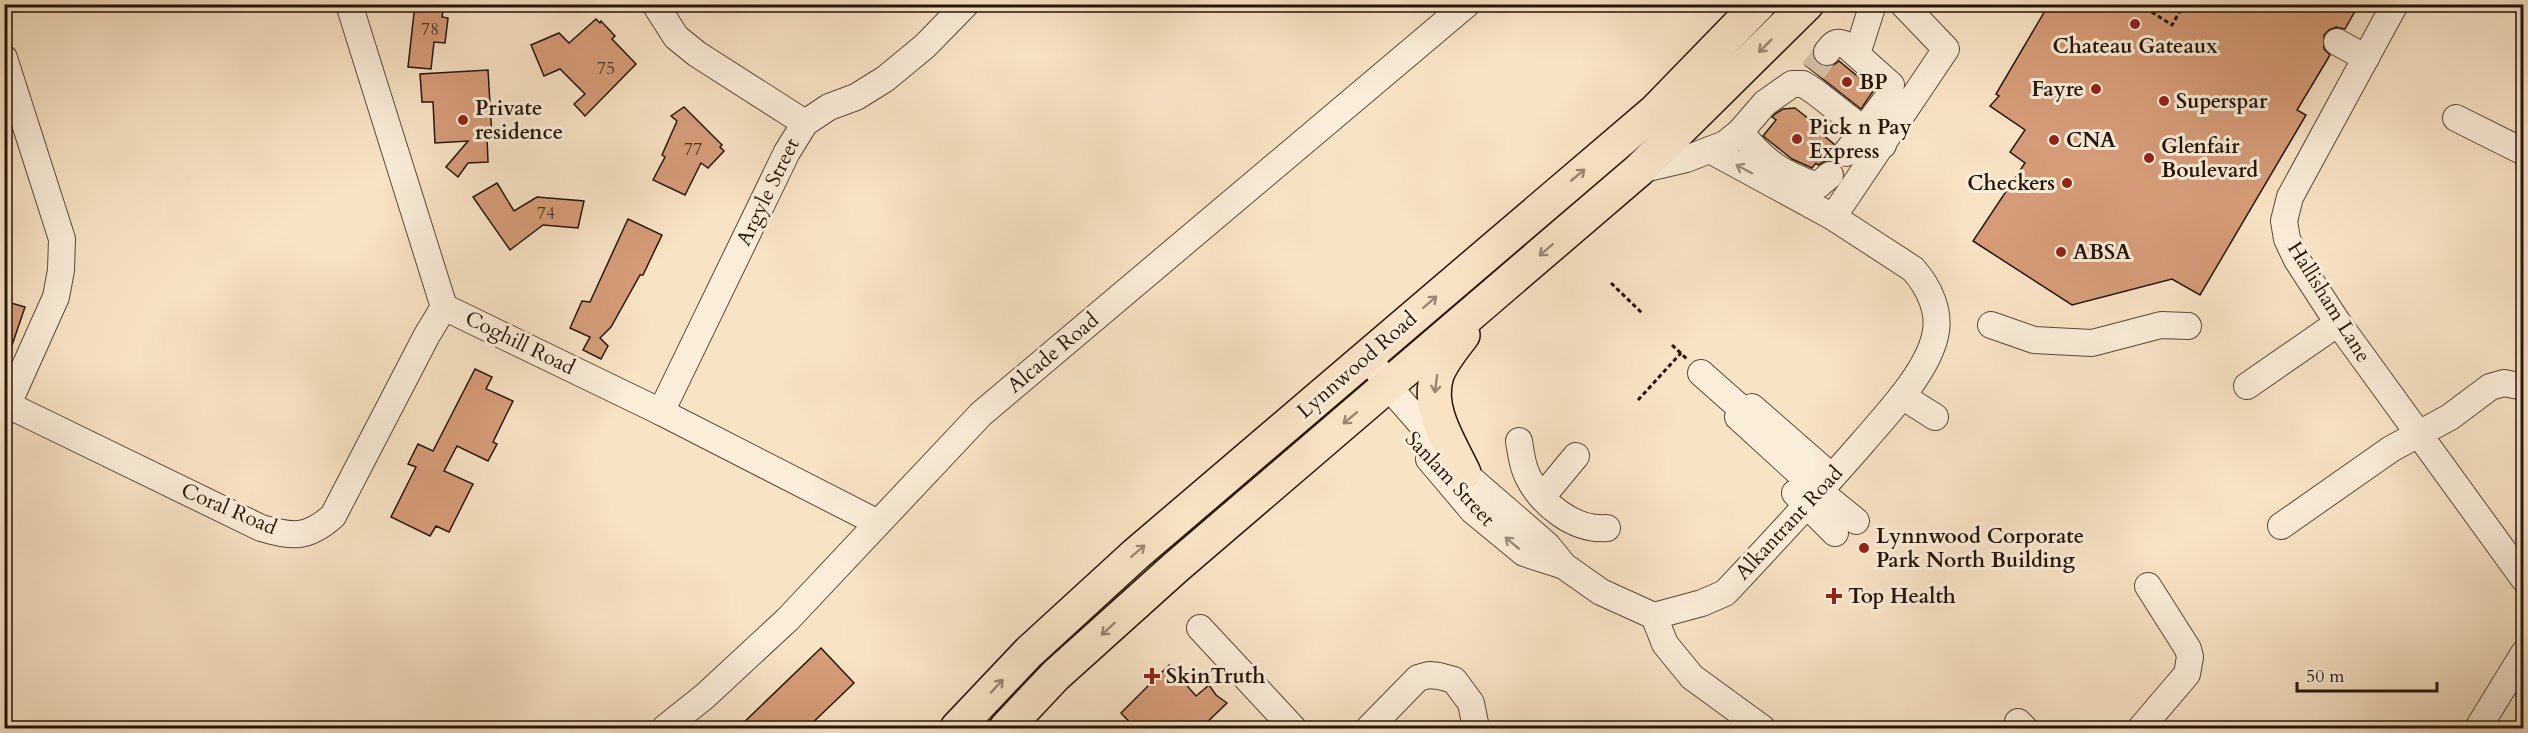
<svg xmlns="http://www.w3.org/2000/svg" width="2528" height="733" font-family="Cardo,serif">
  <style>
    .building { fill: #d69c79; stroke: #25140a; stroke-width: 1.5 }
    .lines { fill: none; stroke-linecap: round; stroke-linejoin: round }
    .minor-tunnel { stroke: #d8c4a8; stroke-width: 26; stroke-dasharray: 26 13; stroke-linecap: butt }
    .minor-casing { stroke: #5a4838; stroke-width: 28 }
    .major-casing { stroke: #25140a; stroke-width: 36 }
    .path { stroke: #25140a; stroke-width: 3; stroke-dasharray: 4.5 3; stroke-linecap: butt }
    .minor { stroke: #faedd9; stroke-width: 26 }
    .major { stroke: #f8e3c4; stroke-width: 33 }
    .oneway { stroke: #998670 }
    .oneway2 { stroke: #9a8b7c }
    .poi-dot { fill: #8f2418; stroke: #faedd9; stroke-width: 2 }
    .labels { text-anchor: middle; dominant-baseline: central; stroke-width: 6; stroke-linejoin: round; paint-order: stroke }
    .number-label { font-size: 18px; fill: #513626 }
    .poi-label { font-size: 21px; font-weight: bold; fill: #25140a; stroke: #faedd9; text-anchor: start }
    .street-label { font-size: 21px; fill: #25140a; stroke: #faedd9 }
  </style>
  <rect width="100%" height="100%" fill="#f8e3c4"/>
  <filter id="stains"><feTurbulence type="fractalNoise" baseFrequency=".00333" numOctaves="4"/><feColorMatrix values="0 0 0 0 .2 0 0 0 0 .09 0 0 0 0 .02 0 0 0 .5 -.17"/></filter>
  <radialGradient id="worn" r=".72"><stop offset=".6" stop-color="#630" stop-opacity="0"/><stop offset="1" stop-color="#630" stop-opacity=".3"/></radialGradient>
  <g class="building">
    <polygon points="415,4 444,4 442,17 448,18 445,43 434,42 431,69 408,67"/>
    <polygon points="2049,4 2359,4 2345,29 2336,27 2329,30 2324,35 2324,49 2330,55 2297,110 2306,115 2200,295 2172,279 2072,305 1973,241 2025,163 2010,152 2025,130 1990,106 1999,96 1996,94"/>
    <polygon points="596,19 600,23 601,21 615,36 612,39 636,64 585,116 574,104 585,94 560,69 544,76 531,45 559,33 569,43"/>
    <polygon points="1813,55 1818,64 1825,67 1832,66 1839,61 1874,90 1861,109 1805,65"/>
    <polygon points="488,70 492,137 487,137 488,162 468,163 458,177 446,167 468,141 435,143 433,102 422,102 420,74"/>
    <polygon points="684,107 722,145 720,147 724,151 708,168 701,163 685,195 653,180 665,157 662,155 677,121 671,116"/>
    <polygon points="1795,108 1819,127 1817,130 1834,144 1831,152 1834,161 1827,160 1818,165 1816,163 1812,168 1792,159 1763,136 1776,120 1772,117 1775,114 1783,109"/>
    <polygon points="497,183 514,211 537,197 584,201 578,228 543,225 510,250 473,197"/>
    <polygon points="628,219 662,235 643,275 640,275 611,327 600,338 608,346 601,359 583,350 590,337 570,328 582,301 590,302"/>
    <polygon points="4,301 25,307 7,360 4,360"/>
    <polygon points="475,369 492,377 486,389 513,401 493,442 497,444 488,461 457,446 444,471 473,484 449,532 436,526 430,536 391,517 416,467 408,464 418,444 433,451"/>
    <polygon points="821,648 854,683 806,729 737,729"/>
    <polygon points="1169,665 1196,696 1209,685 1216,695 1227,703 1200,729 1136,729 1121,713"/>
  </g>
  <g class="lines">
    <polyline class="minor-tunnel" points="1813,71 1827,52"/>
    <defs>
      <g id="minor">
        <polyline points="349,4 444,307 661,412 878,523"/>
        <polyline points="655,4 676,37 697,54 805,123"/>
        <polyline points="2395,4 2290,197 2284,221 2287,239 2297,260 2338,323 2524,579"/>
        <polyline points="2337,42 2366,58"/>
        <path d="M 1827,52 C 1833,44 1836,40 1846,45 L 1891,85 L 1889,96 L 1846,153"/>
        <polyline points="1857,54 1873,4"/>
        <polyline points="4,58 62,239 61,270 56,297 4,413"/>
        <polyline points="2456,118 2524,152"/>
        <path d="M 1740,132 C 1765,162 1780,173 1817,186 L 1830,175"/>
        <polyline points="1639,170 1686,159 1725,144 1740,132 1765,103 1792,84 1803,84 1814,91 1883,145"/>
        <polyline points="1833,217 1946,49 1903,4"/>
        <polyline points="1991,325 2034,340 2092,343 2161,325 2188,326"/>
        <polyline points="1368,356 1388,386 1464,473 1547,545 1564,566 1601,592 1654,616 1665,644 1692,677 1762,728"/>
        <polyline points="1701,373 1745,412"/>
        <polyline points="2247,386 2338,323"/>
        <polyline points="1902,396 1935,417"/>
        <path d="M 8,405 L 261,528 C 293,537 307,539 333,516 L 427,335 L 444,307"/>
        <polyline points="661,412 787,152 805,123 829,107 856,97 885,79 925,46 966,4"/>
        <path d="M 1519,441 C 1521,453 1522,466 1528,477 C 1542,505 1575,531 1607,528"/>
        <polyline points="1429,459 1473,511 1524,553 1564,566"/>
        <polyline points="1832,477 1752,407 1738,417 1819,491 1856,521"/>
        <polyline points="1795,493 1835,533"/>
        <polyline points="1542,497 1576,456"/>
        <polyline points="2281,526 2391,449 2450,417 2490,387 2504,383 2524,387"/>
        <path d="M 1654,616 L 1702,603 L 1725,593 C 1772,543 1819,493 1864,441 C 1888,413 1927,372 1935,336 C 1941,312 1929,287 1913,269 L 1833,217 L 1710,150"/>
        <polyline points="1200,628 1293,728"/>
        <polyline points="2018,722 2024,728"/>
        <polyline points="665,728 705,696 788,619 981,414 1467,4"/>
        <polyline points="1369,728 1418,678 1429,675 1439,676 1454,680 1471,703 1476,728"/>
        <polyline points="2141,728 2187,674 2190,657 2188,649 2148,586"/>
        <polyline points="2478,728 2524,653"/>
      </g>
      <g id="major">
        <path d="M 1463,335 C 1454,347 1442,361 1437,375 C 1426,409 1450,443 1464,473"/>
        <polyline points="957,728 1029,652 1136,554 1655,111 1759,4"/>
        <polyline points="1006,728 1056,675 1176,567 1639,170 1807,4"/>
      </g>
    </defs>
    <use href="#minor" class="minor-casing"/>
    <use href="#major" class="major-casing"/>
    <g class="path">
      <polyline points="2139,4 2172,25 2184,4"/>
      <polyline points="1611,283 1642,313"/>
      <polyline points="1672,345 1687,359"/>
      <polyline points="1638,400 1681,353"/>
    </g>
    <use href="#minor" class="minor"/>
    <use href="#major" class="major"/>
  </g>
  <defs><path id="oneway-shaft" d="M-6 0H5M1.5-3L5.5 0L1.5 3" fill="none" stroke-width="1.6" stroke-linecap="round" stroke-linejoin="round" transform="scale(1.5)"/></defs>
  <g class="oneway">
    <use href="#oneway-shaft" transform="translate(1765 46) rotate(135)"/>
    <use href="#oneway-shaft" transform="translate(1578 175) rotate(-40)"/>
    <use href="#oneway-shaft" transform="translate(1546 250) rotate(139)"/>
    <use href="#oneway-shaft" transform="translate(1430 302) rotate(-41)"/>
    <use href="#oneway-shaft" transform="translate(1436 384) rotate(97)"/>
    <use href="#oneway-shaft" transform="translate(1350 418) rotate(140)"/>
    <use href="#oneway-shaft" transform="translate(1138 551) rotate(-41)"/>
    <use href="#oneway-shaft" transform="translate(1108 629) rotate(138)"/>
    <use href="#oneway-shaft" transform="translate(997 686) rotate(-47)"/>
  </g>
  <g class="oneway2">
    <use href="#oneway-shaft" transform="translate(1744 169) rotate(-152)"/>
    <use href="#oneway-shaft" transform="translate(1512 543) rotate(-140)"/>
  </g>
  <g class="poi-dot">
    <circle cx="2135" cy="24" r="6"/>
    <circle cx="1847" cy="82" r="6"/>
    <circle cx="2096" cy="89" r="6"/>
    <circle cx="2164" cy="101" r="6"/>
    <circle cx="463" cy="120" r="6"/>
    <circle cx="1797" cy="139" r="6"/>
    <circle cx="2054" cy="140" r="6"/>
    <circle cx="2149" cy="158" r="6"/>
    <circle cx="2067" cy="183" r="6"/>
    <circle cx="2061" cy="252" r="6"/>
    <circle cx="1864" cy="548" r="6"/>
    <path d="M1831 587h6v6h6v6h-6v6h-6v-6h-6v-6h6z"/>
    <path d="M1149 667h6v6h6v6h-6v6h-6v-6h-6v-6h6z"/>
  </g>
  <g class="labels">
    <g class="number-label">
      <text x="430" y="29">78</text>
      <text x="606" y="68">75</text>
      <text x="693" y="149">77</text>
      <text x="546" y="213">74</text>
    </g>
    <g class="poi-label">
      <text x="2135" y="46" text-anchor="middle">Chateau Gateaux</text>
      <text x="1859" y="82">BP</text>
      <text x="2084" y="89" text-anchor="end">Fayre</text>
      <text x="2176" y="101">Superspar</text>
      <text x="475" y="108">Private<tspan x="475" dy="24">residence</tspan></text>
      <text x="1809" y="127">Pick n Pay<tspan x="1809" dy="24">Express</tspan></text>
      <text x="2066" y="140">CNA</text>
      <text x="2161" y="146">Glenfair<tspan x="2161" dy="24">Boulevard</tspan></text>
      <text x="2055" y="183" text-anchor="end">Checkers</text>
      <text x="2073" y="252">ABSA</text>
      <text x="1876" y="536">Lynnwood Corporate<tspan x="1876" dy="24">Park North Building</tspan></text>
      <text x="1848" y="596">Top Health</text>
      <text x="1166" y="676">SkinTruth</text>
    </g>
    <g class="street-label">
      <text transform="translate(768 192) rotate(-64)">Argyle Street</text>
      <text transform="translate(2329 302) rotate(58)">Hallisham Lane</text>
      <text transform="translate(520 343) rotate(26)">Coghill Road</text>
      <text transform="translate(1053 353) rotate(-40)">Alcade Road</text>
      <text transform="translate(1357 365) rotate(-41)">Lynnwood Road</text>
      <text transform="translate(1450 479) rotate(47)">Sanlam Street</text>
      <text transform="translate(229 509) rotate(23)">Coral Road</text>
      <text transform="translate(1789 523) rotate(-47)">Alkantrant Road</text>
    </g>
  </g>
  <rect width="2528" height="733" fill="none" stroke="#f8e3c4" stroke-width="24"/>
  <rect x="6" y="6" width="2516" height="721" fill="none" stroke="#25140a" stroke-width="3"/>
  <rect x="12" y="12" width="2504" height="709" fill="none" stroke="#25140a" stroke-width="1.5"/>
  <path d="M2297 682v9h140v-9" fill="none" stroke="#25140a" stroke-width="3"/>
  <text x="2306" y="682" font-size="18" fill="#25140a" stroke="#faedd9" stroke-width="4.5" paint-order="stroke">50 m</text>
  <rect width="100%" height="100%" filter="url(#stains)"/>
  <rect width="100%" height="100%" fill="url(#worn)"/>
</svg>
